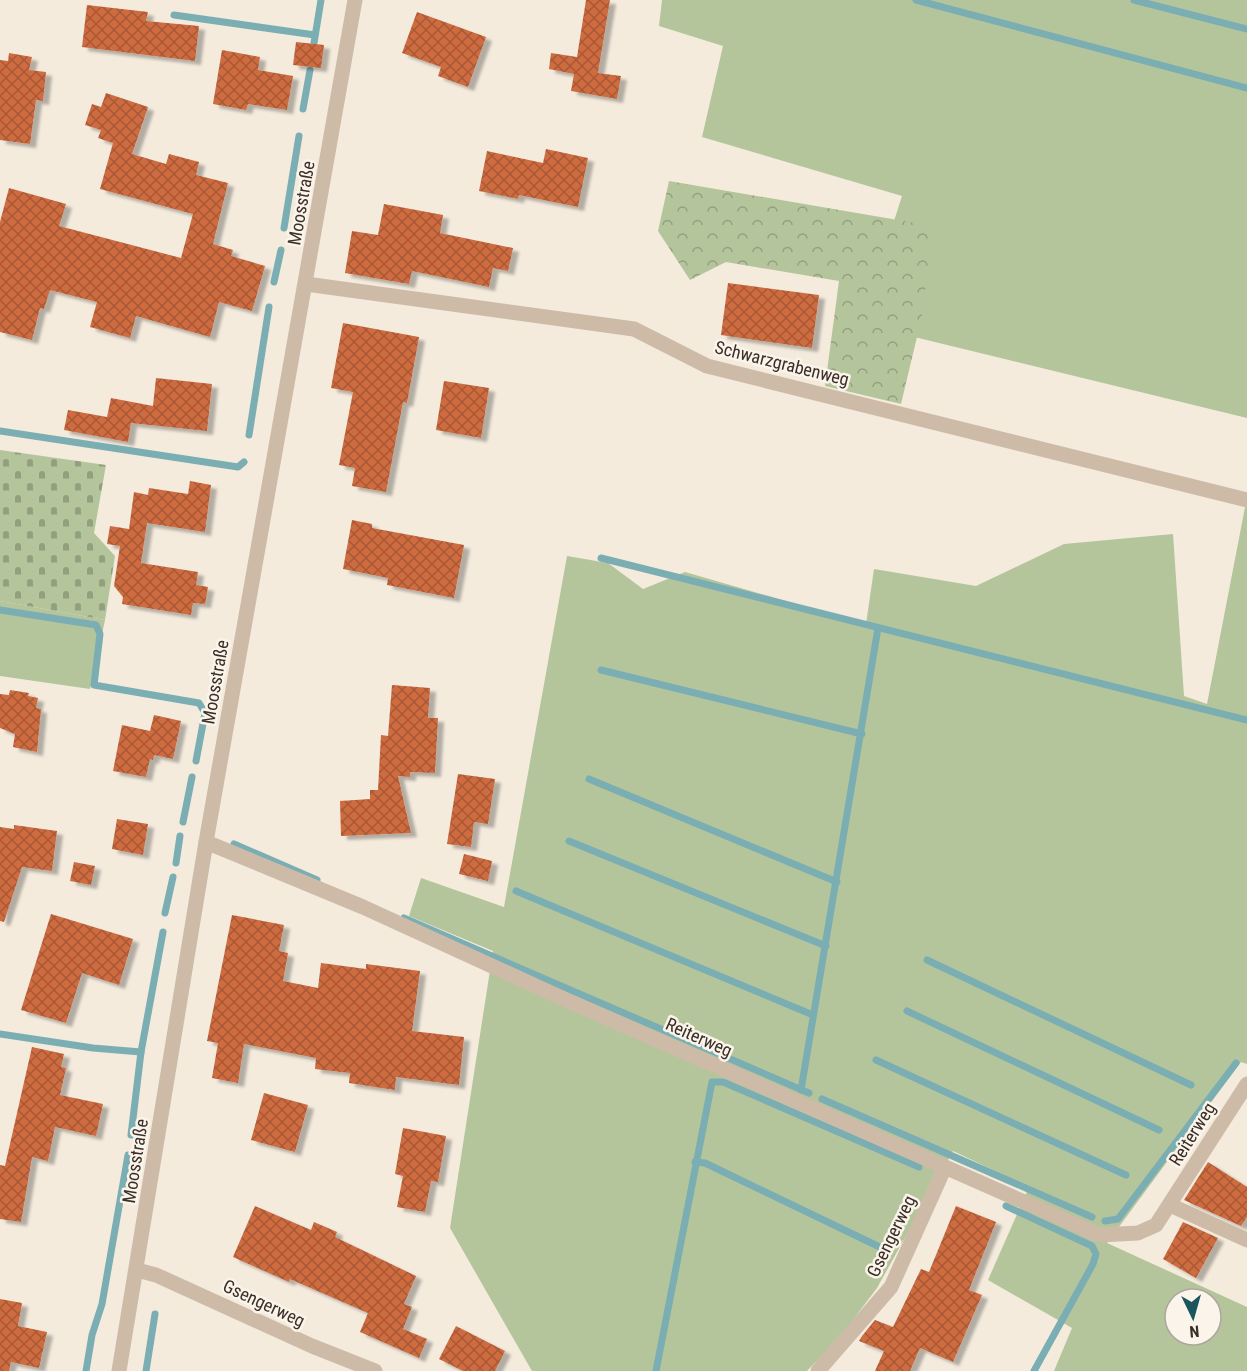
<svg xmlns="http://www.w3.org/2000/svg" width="1247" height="1371" font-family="'Roboto Condensed',sans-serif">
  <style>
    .grass { fill: #b4c59c; fill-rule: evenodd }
    .forest { fill: url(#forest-crowns) }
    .cemetery { fill: url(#cemetery-stones) }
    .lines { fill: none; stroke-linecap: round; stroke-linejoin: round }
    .stream { stroke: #7aaeb3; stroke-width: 7 }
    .building { fill: url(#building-cross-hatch); filter: url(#shadow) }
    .minor { stroke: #cdbba8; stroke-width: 15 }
    .labels { text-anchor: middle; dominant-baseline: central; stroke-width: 5; stroke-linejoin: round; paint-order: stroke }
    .street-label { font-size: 18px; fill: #3a2f29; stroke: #fbf4ea }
  </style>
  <defs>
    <pattern id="forest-crowns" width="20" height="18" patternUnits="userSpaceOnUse" patternTransform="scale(1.5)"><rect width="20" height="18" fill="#b4c59c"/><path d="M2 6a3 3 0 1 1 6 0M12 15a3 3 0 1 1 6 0" fill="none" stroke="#93a07f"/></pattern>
    <pattern id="cemetery-stones" width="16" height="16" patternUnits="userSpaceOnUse" patternTransform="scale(1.5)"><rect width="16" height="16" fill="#b4c59c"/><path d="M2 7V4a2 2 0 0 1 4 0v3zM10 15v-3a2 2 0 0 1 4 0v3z" fill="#93a07f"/></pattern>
    <pattern id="building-cross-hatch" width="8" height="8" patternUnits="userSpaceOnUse" patternTransform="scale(1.5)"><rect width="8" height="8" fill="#ce6c41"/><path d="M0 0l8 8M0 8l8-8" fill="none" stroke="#a85936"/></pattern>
    <filter id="shadow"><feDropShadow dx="6" dy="4" stdDeviation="1.5" flood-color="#0004"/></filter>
  </defs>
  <rect width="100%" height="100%" fill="#f4ebdd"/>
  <g class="grass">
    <polygon points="662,0 1247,0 1247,418 861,324 902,196 702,137 723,46 659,26"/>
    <path d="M 1247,497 L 1247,1064 L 1241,1062 L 1107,1243 L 1247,1307 L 1247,1371 L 1054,1371 L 1072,1328 L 988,1280 L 1029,1187 L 953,1151 L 877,1288 L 840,1337 L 807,1371 L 532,1371 L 450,1228 L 493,951 L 409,916 L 421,878 L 504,907 L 567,556 L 608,563 L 643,589 L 685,572 L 866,624 L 874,569 L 976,586 L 1064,544 L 1173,534 L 1184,696 L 1207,704 ZM 1175,1299 L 1211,1299 L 1211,1335 L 1175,1335 Z"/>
    <polygon points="0,601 105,620 90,689 0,676"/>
  </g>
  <polygon class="forest" points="669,181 933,226 922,316 901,404 825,386 839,281 726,262 690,280 658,231"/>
  <polygon class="cemetery" points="0,450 106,465 94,533 115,556 105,620 0,601"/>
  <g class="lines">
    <g class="stream">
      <polyline points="916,0 1247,88"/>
      <polyline points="1134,0 1247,29"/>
      <polyline points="174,15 315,35"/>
      <polyline points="314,43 321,0"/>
      <polyline points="303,109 310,70"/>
      <polyline points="284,228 299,136"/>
      <polyline points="274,282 281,250"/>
      <polyline points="0,431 238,467 244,462"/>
      <polyline points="249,435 269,307"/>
      <polyline points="601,558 1247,720"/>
      <polyline points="0,610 96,625 100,634 94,685 199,703 205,713 196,761"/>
      <polyline points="601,670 862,734"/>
      <polyline points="589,779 837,882"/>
      <polyline points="183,822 192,777"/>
      <polyline points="569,841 826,946"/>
      <polyline points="234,844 317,880"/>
      <polyline points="176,863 180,836"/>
      <polyline points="516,891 813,1015"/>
      <polyline points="165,913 173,877"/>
      <polyline points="404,918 809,1093"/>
      <polyline points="927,960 1191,1085"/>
      <polyline points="907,1011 1159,1130"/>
      <polyline points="0,1034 93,1048 141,1052"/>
      <polyline points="876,1060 1126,1175"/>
      <polyline points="801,1090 878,628"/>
      <polyline points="822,1099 1092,1217"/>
      <polyline points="131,1135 141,1052 163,932"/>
      <polyline points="695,1162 705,1163 888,1251"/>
      <polyline points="1006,1206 1092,1246 1096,1254 1093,1264 1034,1371"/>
      <polyline points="1105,1221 1118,1219 1236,1063"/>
      <polyline points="86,1371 92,1335 102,1304 128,1155"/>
      <polyline points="146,1371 155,1314"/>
      <polyline points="656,1371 712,1082 723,1082 919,1167"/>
    </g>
  </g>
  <g class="building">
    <polygon points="586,0 610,0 598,73 621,76 617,99 571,91 574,74 549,69 551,53 577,57"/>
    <polygon points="87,5 148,12 146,21 199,26 195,61 82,47"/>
    <polygon points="417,12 486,37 468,87 438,76 441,67 402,53"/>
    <polygon points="296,42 324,45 321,68 293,65"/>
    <polygon points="222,50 260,57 258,70 293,76 287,110 248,104 246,110 213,104"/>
    <polygon points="9,53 32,57 29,70 46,72 43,101 36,100 30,144 0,140 0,60 8,61"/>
    <polygon points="106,93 148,107 132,154 166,164 169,154 199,162 196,175 228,183 213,244 233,250 231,256 265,266 252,311 219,302 210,337 136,316 130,338 90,327 97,302 50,290 44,309 40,308 32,340 0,332 0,222 9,188 66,204 59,226 181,258 193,214 100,189 113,143 98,138 101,130 85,125 92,104 101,107"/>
    <polygon points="546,149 588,158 578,207 519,195 518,199 479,191 487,151 543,163"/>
    <polygon points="384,204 443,215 440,233 513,248 508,271 493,268 489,287 412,271 409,284 345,273 352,231 378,235"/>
    <polygon points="728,283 819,295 812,348 721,335"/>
    <polygon points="343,323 419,337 407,403 403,402 386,492 352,486 355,468 339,465 353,392 331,388"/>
    <polygon points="156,378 212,384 207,431 131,423 128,442 64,430 68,410 107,417 111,398 153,406"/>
    <polygon points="444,381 489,388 481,438 436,430"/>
    <polygon points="190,481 211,485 205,532 147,523 141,563 198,572 196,585 208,587 205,604 193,603 191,615 122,604 123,597 114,586 120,546 107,544 110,526 129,529 134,492 148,495 149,488 188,494"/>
    <polygon points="352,520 372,524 372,528 464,545 454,598 387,585 388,578 343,569"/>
    <polygon points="392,685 430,688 428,718 438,718 435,773 410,772 410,777 398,776 411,833 341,836 340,801 370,799 370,790 378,790 381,735 388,736"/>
    <polygon points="10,690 29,693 28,696 38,698 36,708 41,709 37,752 13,747 15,734 0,728 0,694 9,695"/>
    <polygon points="154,715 181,721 173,759 154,755 153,760 150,759 146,777 113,771 122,725 150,731"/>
    <polygon points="458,774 495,779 488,824 474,822 471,847 447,844"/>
    <polygon points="117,819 148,824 143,855 112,849"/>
    <polygon points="14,825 57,831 52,871 22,867 4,922 0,921 0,827 14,829"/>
    <polygon points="464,854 492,861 488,881 459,874"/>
    <polygon points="74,862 95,866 91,885 70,881"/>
    <polygon points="51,914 133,939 119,985 82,973 66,1023 21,1010"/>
    <polygon points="232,915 284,925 279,951 288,953 283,981 318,988 321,963 366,969 366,964 420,971 412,1031 464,1037 459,1085 396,1077 395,1090 349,1083 350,1073 315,1069 316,1058 244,1044 238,1083 212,1078 218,1043 207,1041"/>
    <polygon points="32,1047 64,1054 61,1067 66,1068 60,1095 103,1104 96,1136 55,1127 48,1161 32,1157 21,1222 0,1219 0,1165 5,1166"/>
    <polygon points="264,1093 308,1105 295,1152 251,1140"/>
    <polygon points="403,1128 446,1136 438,1182 431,1181 425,1212 397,1207 403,1176 395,1174"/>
    <polygon points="1208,1162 1247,1187 1247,1217 1241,1226 1184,1200"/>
    <polygon points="255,1206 311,1230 314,1222 337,1232 335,1237 416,1276 404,1304 412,1307 403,1329 427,1339 419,1358 360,1332 368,1313 290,1279 289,1282 233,1257"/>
    <polygon points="956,1206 996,1222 969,1290 982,1295 953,1362 920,1348 910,1371 875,1371 884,1351 859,1341 862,1336 875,1320 893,1327 921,1269 929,1272"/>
    <polygon points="1183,1222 1218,1238 1196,1278 1163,1259"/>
    <polygon points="0,1299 22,1303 18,1326 47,1332 39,1368 11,1362 9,1371 0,1371"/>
    <polygon points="456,1326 505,1351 495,1371 463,1371 439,1359"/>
  </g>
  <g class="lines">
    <g class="minor">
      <polyline points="306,284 634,329 707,366 1247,500"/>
      <polyline points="206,842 363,907 562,998 1099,1235 1138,1233 1156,1225 1247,1084"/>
      <polyline points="1170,1205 1247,1240"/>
      <polyline points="137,1270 156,1275 312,1346 375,1371"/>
      <polyline points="119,1371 206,842 355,0"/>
      <polyline points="818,1371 891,1287 945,1167"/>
    </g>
  </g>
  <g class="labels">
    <g class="street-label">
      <text transform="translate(301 203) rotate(-80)">Moosstraße</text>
      <text transform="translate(782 363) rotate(14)">Schwarzgrabenweg</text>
      <text transform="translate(215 682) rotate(-80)">Moosstraße</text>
      <text transform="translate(699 1037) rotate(24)">Reiterweg</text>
      <text transform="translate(1192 1134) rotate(-58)">Reiterweg</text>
      <text transform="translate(135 1161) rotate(-81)">Moosstraße</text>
      <text transform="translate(891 1236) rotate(-64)">Gsengerweg</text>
      <text transform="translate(264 1303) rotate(25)">Gsengerweg</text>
    </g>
  </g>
  <g transform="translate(1193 1317) rotate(175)"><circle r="28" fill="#fbf4ea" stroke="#aea59d" stroke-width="1.5"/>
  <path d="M0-4.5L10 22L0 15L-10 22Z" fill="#1b565e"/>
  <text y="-9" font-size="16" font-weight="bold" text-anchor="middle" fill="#3a2f29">N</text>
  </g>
</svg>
